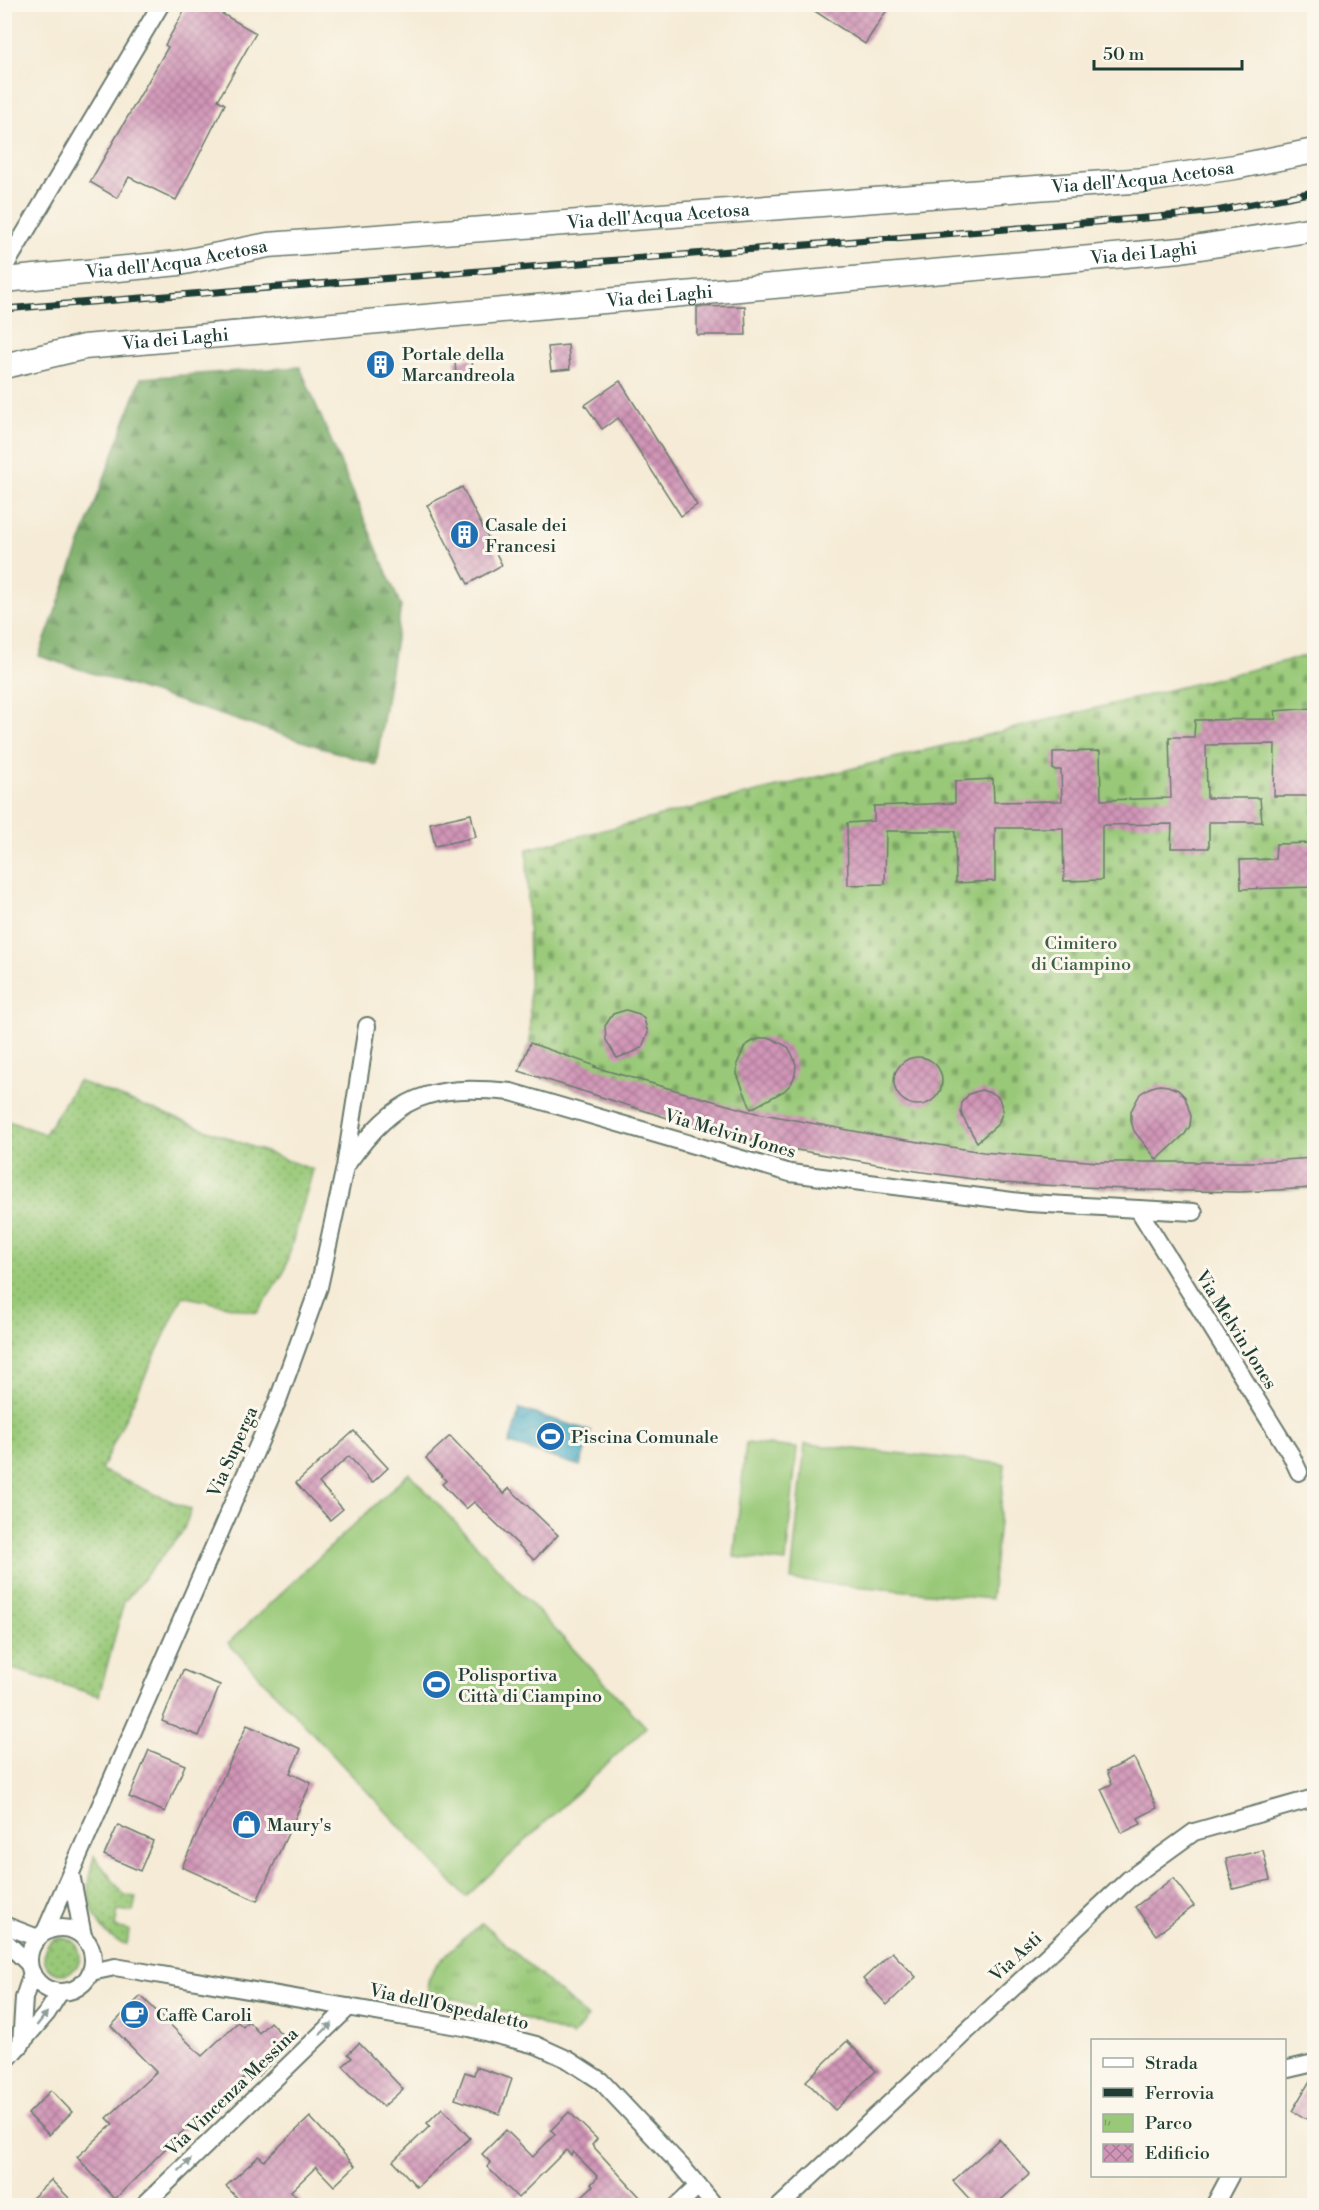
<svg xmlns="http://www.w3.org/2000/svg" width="1319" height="2210" font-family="'Libre Bodoni',serif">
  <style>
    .grass { fill: url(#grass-dots); stroke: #5c8356; stroke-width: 1.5 }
    .forest { fill: url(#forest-firs); stroke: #4c754e; stroke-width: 1.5 }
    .cemetery { fill: url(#cemetery-stones); stroke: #5c8356; stroke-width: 1.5 }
    .park { fill: url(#park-tufts); stroke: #5c8356; stroke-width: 1.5 }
    .pitch { fill: #99c978; stroke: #5c8356; stroke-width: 1.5 }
    .water { fill: url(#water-waves); stroke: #31737c; stroke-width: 1.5 }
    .building { fill: url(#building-cross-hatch) }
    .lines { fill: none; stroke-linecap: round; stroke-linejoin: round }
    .street-casing { stroke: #6a7a6d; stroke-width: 20 }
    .secondary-casing { stroke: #6a7a6d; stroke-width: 27 }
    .street { stroke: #fff; stroke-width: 16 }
    .secondary { stroke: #fff; stroke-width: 24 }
    .rail-casing { stroke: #1f3d34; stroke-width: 7 }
    .rail { stroke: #fbf7ec; stroke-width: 4.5; stroke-dasharray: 14; stroke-linecap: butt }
    .oneway { fill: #8f9e9a }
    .labels { text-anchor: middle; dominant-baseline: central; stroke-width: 6; stroke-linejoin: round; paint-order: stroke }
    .street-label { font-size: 18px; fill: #1f3d34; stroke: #fbf7ec }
    .poi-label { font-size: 18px; fill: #1f3d34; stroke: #fbf7ec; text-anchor: start }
    .park-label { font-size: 18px; fill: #3e6045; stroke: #fbf7ec }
  </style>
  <defs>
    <pattern id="grass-dots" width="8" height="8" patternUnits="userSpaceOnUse" patternTransform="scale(1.5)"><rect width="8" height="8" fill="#99c978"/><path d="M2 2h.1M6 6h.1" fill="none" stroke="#7ca463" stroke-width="1.8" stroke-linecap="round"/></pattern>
    <pattern id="forest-firs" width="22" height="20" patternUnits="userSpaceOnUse" patternTransform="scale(1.5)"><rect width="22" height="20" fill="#7aad68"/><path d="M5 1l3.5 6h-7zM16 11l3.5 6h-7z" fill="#638e56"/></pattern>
    <pattern id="cemetery-stones" width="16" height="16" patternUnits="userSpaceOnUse" patternTransform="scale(1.5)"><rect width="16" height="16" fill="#99c978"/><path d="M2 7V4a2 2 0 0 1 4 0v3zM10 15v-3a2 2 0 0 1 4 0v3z" fill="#7ca463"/></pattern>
    <pattern id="park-tufts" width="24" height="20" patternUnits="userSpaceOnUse" patternTransform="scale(1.5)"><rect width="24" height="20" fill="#99c978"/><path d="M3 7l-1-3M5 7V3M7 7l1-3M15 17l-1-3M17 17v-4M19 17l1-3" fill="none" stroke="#7ca463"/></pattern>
    <pattern id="water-waves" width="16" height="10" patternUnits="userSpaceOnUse" patternTransform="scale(1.5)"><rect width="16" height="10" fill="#43a9c3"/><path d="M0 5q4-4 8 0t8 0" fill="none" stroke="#378b9f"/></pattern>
    <pattern id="building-cross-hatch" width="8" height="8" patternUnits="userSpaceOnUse" patternTransform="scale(1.5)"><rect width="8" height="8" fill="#d195b7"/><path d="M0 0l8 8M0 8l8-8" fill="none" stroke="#a97b96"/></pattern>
  </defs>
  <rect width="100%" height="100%" fill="#fbf7ec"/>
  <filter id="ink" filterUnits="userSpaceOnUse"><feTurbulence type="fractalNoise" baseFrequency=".0167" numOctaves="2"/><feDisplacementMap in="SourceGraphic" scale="12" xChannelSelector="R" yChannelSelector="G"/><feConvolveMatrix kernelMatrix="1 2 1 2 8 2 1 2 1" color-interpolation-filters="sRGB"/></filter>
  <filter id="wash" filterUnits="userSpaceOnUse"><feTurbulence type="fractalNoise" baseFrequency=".008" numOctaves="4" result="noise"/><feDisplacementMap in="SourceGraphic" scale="24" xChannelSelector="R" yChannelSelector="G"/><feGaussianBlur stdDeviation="1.35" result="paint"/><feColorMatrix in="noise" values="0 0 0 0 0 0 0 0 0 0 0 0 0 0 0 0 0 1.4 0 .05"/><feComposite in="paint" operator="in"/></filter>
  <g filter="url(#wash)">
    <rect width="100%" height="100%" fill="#f5ebd6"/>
    <g class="grass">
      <polygon points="78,1081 313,1170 284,1272 257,1313 183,1296 101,1470 191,1510 183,1531 124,1602 99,1696 4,1666 5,1120 45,1134"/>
      <path d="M 94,1856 L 124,1895 L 136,1897 L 133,1912 L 118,1910 L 115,1927 L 129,1930 L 127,1944 C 105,1942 91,1913 89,1894 C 87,1881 91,1868 94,1856 Z"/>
      <circle cx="62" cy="1956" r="18"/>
    </g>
    <polygon class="forest" points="300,367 401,606 376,765 39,656 141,378"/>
    <polygon class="cemetery" points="1314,654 1314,1188 1240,1192 1146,1190 1001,1183 797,1150 696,1127 519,1071 530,1043 530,1030 527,849"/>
    <path class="park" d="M 482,1923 L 588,2018 L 572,2036 L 516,2015 L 452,1998 L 442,2005 C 399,1984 464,1939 482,1923 Z"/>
    <g class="pitch">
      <polygon points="746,1443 797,1448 786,1562 734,1557"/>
      <polygon points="805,1444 1005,1464 991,1599 791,1580"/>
      <polygon points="409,1473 646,1727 466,1897 228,1643"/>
    </g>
    <polygon class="water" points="520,1409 591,1431 580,1466 509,1444"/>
    <g id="blocks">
      <g class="building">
        <polygon points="188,4 205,4 256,33 218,100 225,104 176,200 129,177 117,198 90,182 168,47 165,45"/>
        <polygon points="804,4 879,4 887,10 865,44"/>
        <polygon points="745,306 746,335 697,335 697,307"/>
        <polygon points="568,345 570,369 551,371 548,347"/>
        <polygon points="472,358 473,376 456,377 455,360"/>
        <polygon points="620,381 697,505 681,516 618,418 602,429 585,405"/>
        <polygon points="462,487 502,565 468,584 427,505"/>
        <polygon points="1312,708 1312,718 1314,719 1314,796 1274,796 1275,744 1206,745 1207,798 1260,798 1262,822 1209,822 1209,848 1171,848 1172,824 1102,825 1102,880 1064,881 1063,828 995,828 995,881 956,883 955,831 886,831 885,884 848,885 847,823 874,821 874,806 955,803 955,781 993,779 994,802 1062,801 1061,770 1053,770 1053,752 1100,751 1101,800 1171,798 1169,737 1194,737 1195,720 1276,719 1275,711"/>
        <polygon points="471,814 476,837 435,846 430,823"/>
        <polygon points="1314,843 1314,887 1241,889 1240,860 1275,859 1276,844"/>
        <polygon points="626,1010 639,1014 644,1019 648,1033 642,1047 636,1051 617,1058 606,1040 605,1026 613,1014"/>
        <polygon points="762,1038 771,1038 788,1047 793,1056 796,1065 795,1075 791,1084 784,1091 751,1109 737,1074 737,1064 745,1046 753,1041"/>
        <polygon points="530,1043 596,1066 594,1067 752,1112 875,1135 983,1152 1098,1162 1252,1162 1314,1158 1314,1188 1240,1192 1146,1190 1001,1183 916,1171 797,1150 696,1127 519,1071"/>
        <circle cx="918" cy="1081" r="24"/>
        <polygon points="1159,1085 1168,1086 1178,1090 1185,1097 1191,1116 1190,1126 1185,1134 1157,1160 1134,1131 1131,1121 1131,1111 1140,1094 1149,1088"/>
        <polygon points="981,1090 994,1094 999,1098 1003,1111 998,1124 977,1142 963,1118 961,1112 962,1102 969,1094"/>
        <polygon points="354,1431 388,1468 372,1483 349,1456 319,1483 343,1509 330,1520 296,1483"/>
        <polygon points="450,1436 504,1494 509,1488 558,1535 534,1560 474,1502 466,1509 442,1484 446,1481 426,1458"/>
        <polygon points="183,1670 220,1685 199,1736 162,1721"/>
        <polygon points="247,1725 301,1749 290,1773 311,1783 257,1901 182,1867"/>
        <polygon points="149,1750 185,1765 165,1812 129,1797"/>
        <polygon points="1134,1758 1157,1808 1138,1818 1141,1824 1122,1833 1101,1789 1112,1784 1107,1771"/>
        <polygon points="118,1825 153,1841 140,1871 104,1855"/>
        <polygon points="1263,1850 1270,1880 1233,1889 1226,1859"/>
        <polygon points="1173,1878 1194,1906 1156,1935 1135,1907"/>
        <polygon points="892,1952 916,1977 887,2005 863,1979"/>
        <polygon points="141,1996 202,2056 238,2022 243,2027 248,2021 259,2033 270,2022 291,2044 255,2079 249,2073 203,2119 199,2115 115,2199 77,2157 113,2124 107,2118 156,2072 111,2026"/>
        <polygon points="847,2041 876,2071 835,2110 806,2081"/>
        <polygon points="359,2043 403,2089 383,2107 343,2066 352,2058 348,2054"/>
        <polygon points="476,2067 512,2079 500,2114 455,2099 465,2072 474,2075"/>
        <polygon points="1314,2074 1314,2123 1292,2111"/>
        <polygon points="51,2090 72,2112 49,2135 28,2114"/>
        <polygon points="442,2108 470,2138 417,2187 393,2161 430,2126 427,2123"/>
        <polygon points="569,2112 597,2139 592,2145 640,2197 631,2205 572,2205 593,2186 591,2184 598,2177 573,2152 571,2155 566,2150 518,2198 487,2167 491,2163 482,2154 506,2130 533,2157 555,2134 551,2130"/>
        <polygon points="310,2117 355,2166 334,2186 316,2167 291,2191 304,2205 244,2205 226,2186 259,2156 264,2161"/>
        <polygon points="999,2139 1030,2174 995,2205 975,2205 953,2181"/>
        <polygon points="51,2180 76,2205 25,2205"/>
      </g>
    </g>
  </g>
  <g filter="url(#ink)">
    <use href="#blocks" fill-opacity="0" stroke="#6a7a6d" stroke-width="1.5"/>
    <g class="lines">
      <defs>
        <g id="street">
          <polyline points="4,268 161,4"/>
          <path d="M 347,1164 C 397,1095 428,1084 511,1092 L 790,1173 L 1029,1203 L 1194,1212"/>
          <polyline points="1138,1209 1291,1455 1299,1472"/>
          <polyline points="71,1874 83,1936"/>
          <polyline points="4,1925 38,1938"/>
          <circle cx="61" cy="1960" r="32"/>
          <polyline points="45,1932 278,1400 319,1287 345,1167 367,1026"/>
          <polyline points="4,1940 29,1964"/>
          <polyline points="91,1972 115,1967 469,2028 536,2045 567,2059 601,2081 682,2167 715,2206"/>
          <polyline points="21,2045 24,1998 32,1973"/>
          <polyline points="4,2063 47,2013 60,1992"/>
          <polyline points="1284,2070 1314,2063"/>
          <polyline points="143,2206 349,2007"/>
          <polyline points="677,2206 698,2186"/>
          <polyline points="780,2206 1129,1879 1194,1832 1314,1798"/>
          <polyline points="1214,2206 1230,2176"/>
        </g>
        <g id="secondary">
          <path id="s1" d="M 4,280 L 179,263 L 268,245 L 1145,180 L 1235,167 L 1314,151"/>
          <path id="s2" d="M 4,366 L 84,347 L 1181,250 L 1314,229"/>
        </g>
      </defs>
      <use href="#street" class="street-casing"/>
      <use href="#secondary" class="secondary-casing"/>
      <use href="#street" class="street"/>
      <use href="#secondary" class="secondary"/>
      <defs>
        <polyline id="rail" points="4,309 1158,217 1216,211 1314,192"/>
      </defs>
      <use href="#rail" class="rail-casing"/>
      <use href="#rail" class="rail"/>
    </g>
    <defs><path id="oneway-solid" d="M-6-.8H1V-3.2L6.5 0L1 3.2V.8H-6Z" transform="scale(1.5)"/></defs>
    <g class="oneway">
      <use href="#oneway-solid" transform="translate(42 2019) rotate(-52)"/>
      <use href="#oneway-solid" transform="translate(326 2029) rotate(-44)"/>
      <use href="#oneway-solid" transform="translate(185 2165) rotate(-44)"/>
    </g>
  </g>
  <defs>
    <symbol id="building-disc" viewBox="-11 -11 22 22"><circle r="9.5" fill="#1f6fb2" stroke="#fbf7ec"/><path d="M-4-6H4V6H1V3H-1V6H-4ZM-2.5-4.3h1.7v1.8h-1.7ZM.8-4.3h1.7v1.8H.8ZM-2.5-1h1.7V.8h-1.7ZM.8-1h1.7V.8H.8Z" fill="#fff"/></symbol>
    <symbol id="stadium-disc" viewBox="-11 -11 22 22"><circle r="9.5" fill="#1f6fb2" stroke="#fbf7ec"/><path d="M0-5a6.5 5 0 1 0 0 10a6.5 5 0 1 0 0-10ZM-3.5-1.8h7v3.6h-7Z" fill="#fff"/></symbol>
    <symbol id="shop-disc" viewBox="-11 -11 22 22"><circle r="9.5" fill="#1f6fb2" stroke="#fbf7ec"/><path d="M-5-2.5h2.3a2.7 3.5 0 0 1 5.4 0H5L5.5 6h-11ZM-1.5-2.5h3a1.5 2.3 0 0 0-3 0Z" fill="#fff"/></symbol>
    <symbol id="cafe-disc" viewBox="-11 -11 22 22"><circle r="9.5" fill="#1f6fb2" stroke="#fbf7ec"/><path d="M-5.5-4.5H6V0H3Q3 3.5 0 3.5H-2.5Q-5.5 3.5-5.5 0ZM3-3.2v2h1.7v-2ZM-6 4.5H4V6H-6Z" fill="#fff"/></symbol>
  </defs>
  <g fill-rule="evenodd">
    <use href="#building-disc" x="364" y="348" width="33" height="33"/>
    <use href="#building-disc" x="448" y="518" width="33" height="33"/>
    <use href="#stadium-disc" x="534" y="1420" width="33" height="33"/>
    <use href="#stadium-disc" x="420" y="1668" width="33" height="33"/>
    <use href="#shop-disc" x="230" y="1808" width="33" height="33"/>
    <use href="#cafe-disc" x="118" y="1998" width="33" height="33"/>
  </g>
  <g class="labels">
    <g class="street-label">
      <text stroke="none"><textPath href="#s1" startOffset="1144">Via dell'Acqua Acetosa</textPath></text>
      <text stroke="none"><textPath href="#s1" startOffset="658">Via dell'Acqua Acetosa</textPath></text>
      <text stroke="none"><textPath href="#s2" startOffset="1146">Via dei Laghi</textPath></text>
      <text stroke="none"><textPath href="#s1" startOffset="174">Via dell'Acqua Acetosa</textPath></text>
      <text stroke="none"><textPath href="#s2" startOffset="660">Via dei Laghi</textPath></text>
      <text stroke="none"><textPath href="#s2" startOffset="174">Via dei Laghi</textPath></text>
      <text transform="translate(730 1134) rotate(16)">Via Melvin Jones</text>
      <text transform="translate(1236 1330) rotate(58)">Via Melvin Jones</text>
      <text transform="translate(233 1452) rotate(-66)">Via Superga</text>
      <text transform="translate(1016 1957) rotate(-43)">Via Asti</text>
      <text transform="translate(449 2007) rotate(12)">Via dell'Ospedaletto</text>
      <text transform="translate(232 2092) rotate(-44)">Via Vincenza Messina</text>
    </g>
    <g class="poi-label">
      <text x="402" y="354">Portale della<tspan x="402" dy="21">Marcandreola</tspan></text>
      <text x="485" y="525">Casale dei<tspan x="485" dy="21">Francesi</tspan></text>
      <text x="571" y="1437">Piscina Comunale</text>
      <text x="458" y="1675">Polisportiva<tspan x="458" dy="21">Città di Ciampino</tspan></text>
      <text x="267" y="1825">Maury's</text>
      <text x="156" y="2015">Caffè Caroli</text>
    </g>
    <g class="park-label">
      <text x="1081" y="943">Cimitero<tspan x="1081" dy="21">di Ciampino</tspan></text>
    </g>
  </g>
  <rect width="1319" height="2210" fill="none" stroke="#fbf7ec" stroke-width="24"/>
  <rect x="1091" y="2039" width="195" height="138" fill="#fbf7ec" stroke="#a3ada2" stroke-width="1.5"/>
  <rect x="1103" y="2058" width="30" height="9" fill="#ffffff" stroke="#a3ada2" stroke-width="1.5"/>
  <text x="1145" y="2069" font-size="18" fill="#1f3d34">Strada</text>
  <rect x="1103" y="2088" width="30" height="9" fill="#1f3d34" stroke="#a3ada2" stroke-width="1.5"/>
  <text x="1145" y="2099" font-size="18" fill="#1f3d34">Ferrovia</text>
  <rect x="1103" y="2114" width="30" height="18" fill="url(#park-tufts)" stroke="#a3ada2" stroke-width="1.5"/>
  <text x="1145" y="2129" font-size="18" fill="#1f3d34">Parco</text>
  <rect x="1103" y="2144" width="30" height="18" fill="url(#building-cross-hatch)" stroke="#a3ada2" stroke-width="1.5"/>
  <text x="1145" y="2159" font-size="18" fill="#1f3d34">Edificio</text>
  <path d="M1094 60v9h148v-9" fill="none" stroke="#1f3d34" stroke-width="3"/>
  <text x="1103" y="60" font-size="18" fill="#1f3d34" stroke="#fbf7ec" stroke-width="4.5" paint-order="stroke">50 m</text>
</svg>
